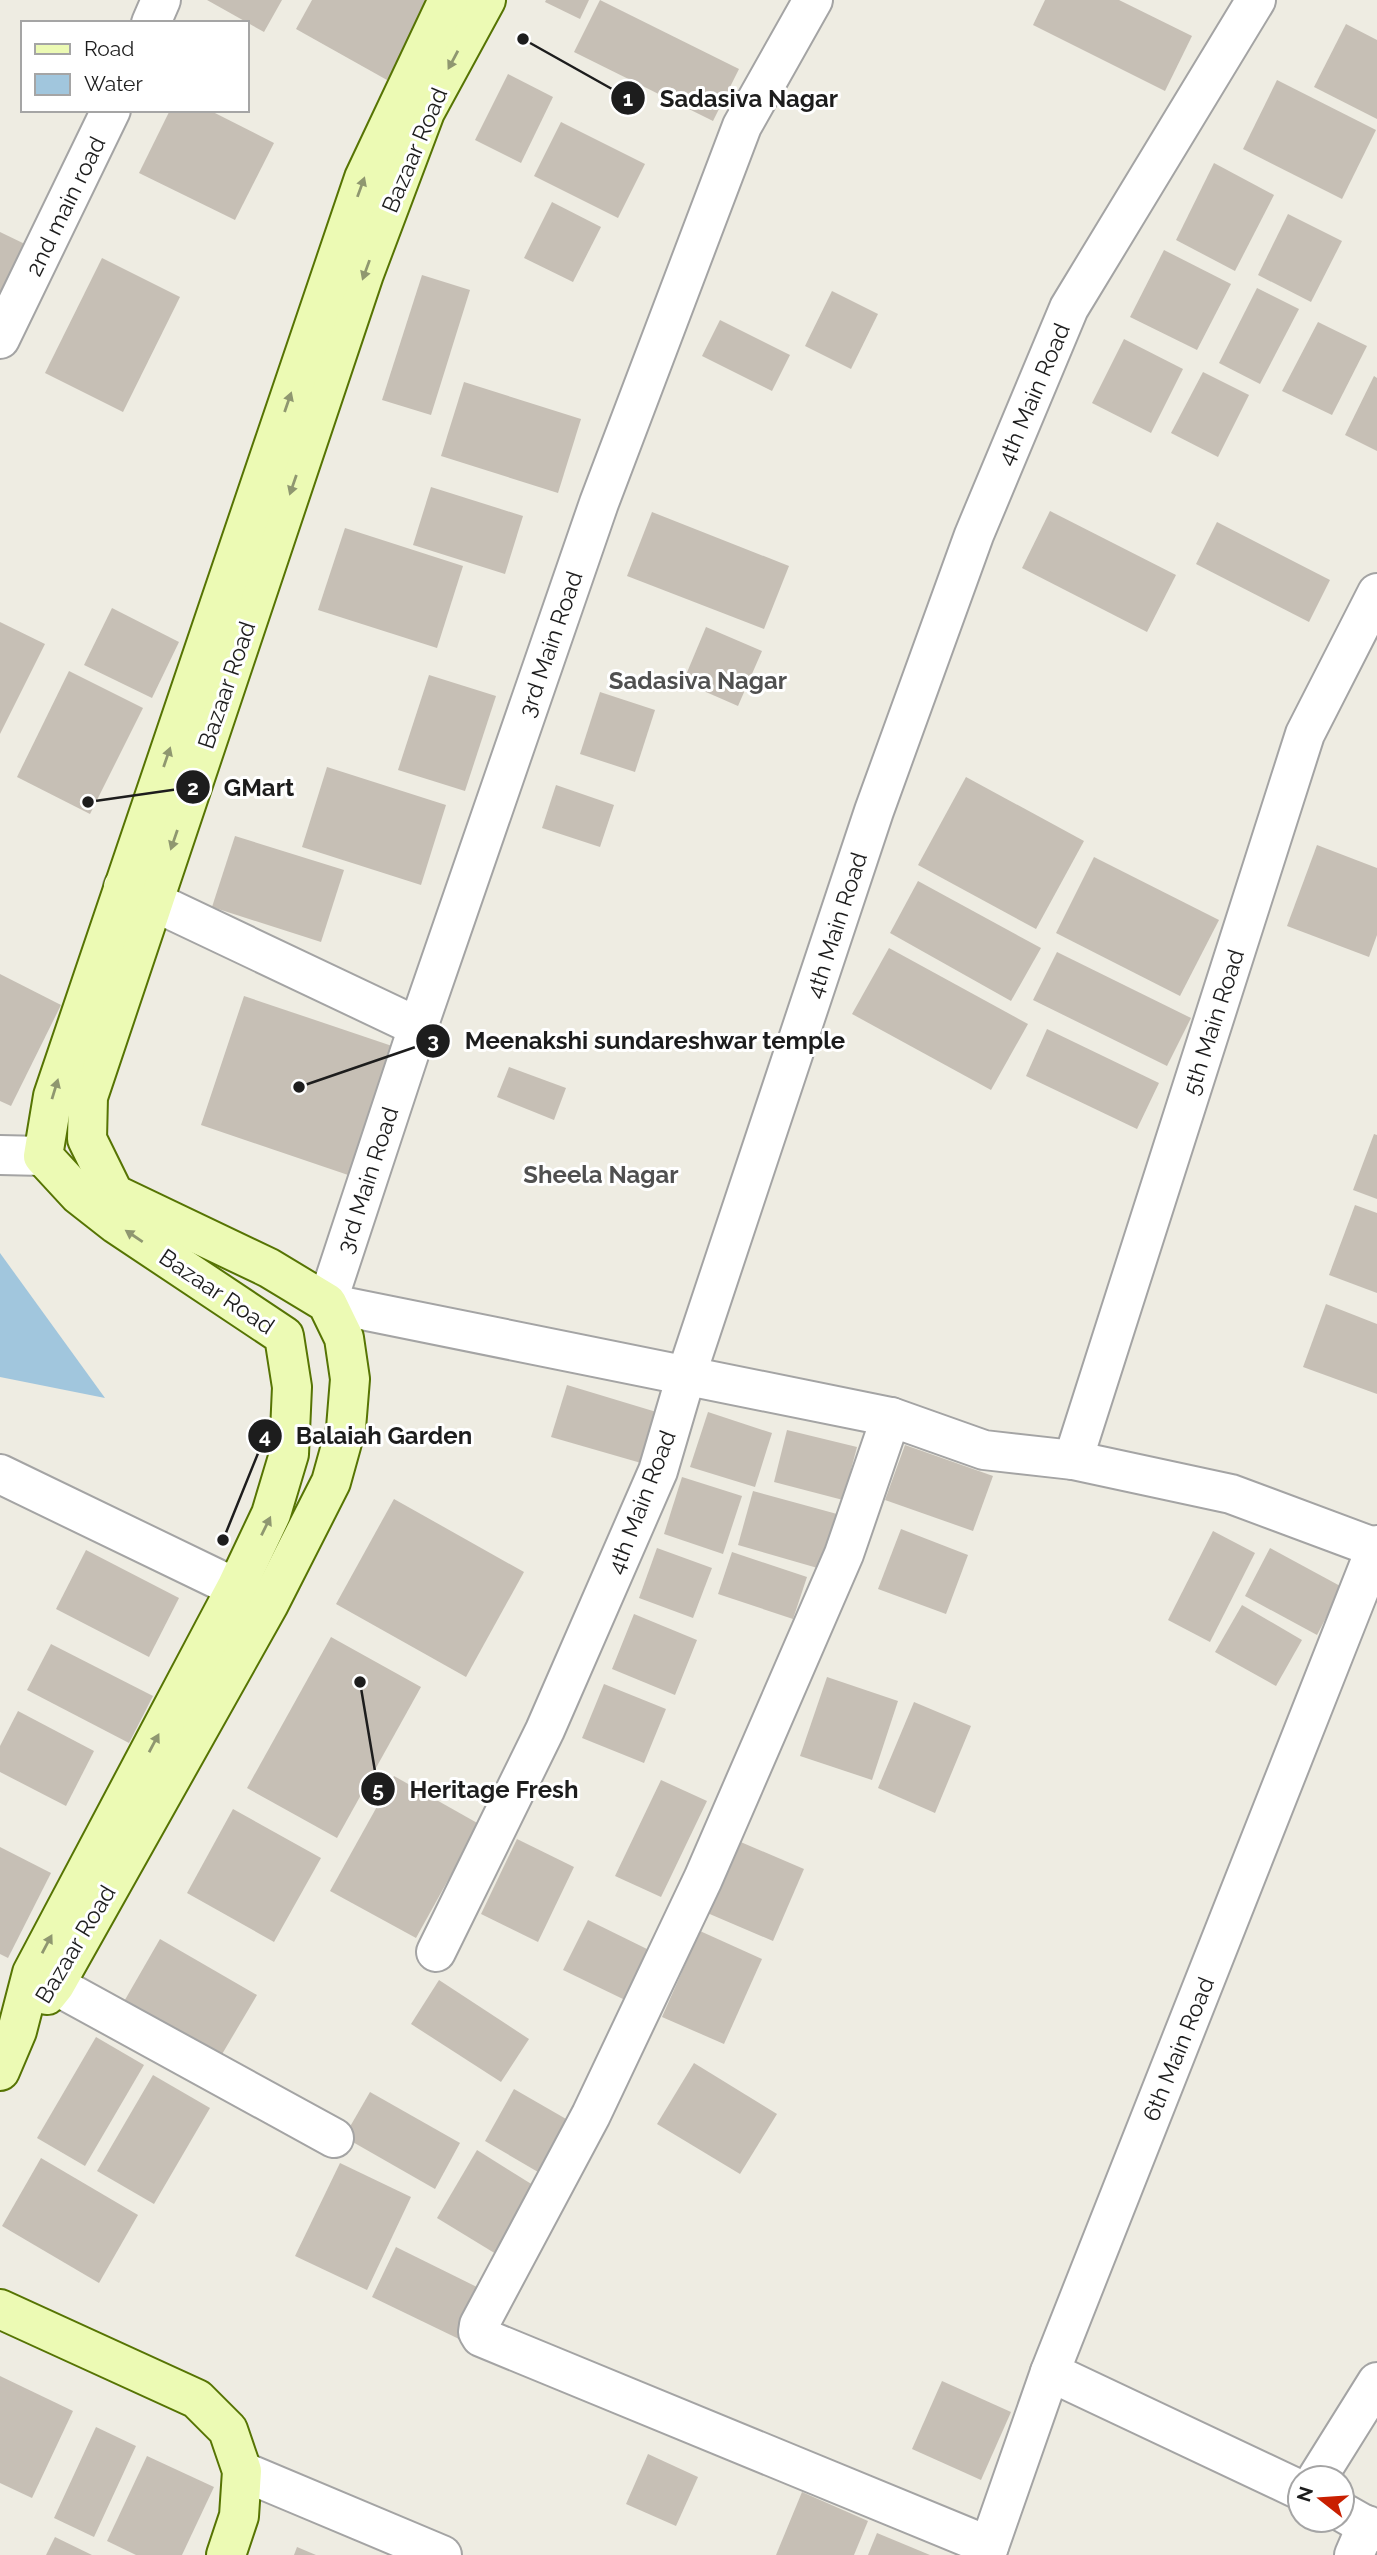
<svg xmlns="http://www.w3.org/2000/svg" width="1377" height="2555" font-family="Raleway,sans-serif">
  <style>
    .water { fill: #a1c6dd }
    .building { fill: #c6bfb5 }
    .lines { fill: none; stroke-linecap: round; stroke-linejoin: round }
    .minor-casing { stroke: #a4a4a4; stroke-width: 42 }
    .secondary-casing { stroke: #567403; stroke-width: 42 }
    .minor { stroke: #fff; stroke-width: 38 }
    .secondary { stroke: #ecfab4; stroke-width: 38 }
    .oneway { fill: #8f9770 }
    .labels { text-anchor: middle; dominant-baseline: central; stroke-width: 6; stroke-linejoin: round; paint-order: stroke }
    .street-label { font-size: 23px; fill: #1d1d1d; stroke: #fff }
    .neighbourhood-label { font-size: 24px; font-weight: bold; fill: #505050; stroke: #fff }
    .leader { fill: none; stroke: #1d1d1d; stroke-width: 2.5 }
    .callout-dot { fill: #1d1d1d; stroke: #fff; stroke-width: 2.5 }
    .mark-label { font-size: 21px; text-anchor: middle; font-weight: bold; fill: #fff }
    .callout-label { font-size: 24px; text-anchor: middle; font-weight: bold; fill: #1d1d1d; stroke: #fff; stroke-width: 6; stroke-linejoin: round; paint-order: stroke }
  </style>
  <rect width="100%" height="100%" fill="#eeece2"/>
  <polygon class="water" points="0,1253 105,1398 0,1377"/>
  <g class="building">
    <polygon points="207,0 282,0 264,32"/>
    <polygon points="312,0 424,0 429,3 387,80 296,29"/>
    <polygon points="546,0 589,0 580,19 545,2"/>
    <polygon points="600,0 739,69 713,121 574,52"/>
    <polygon points="1045,0 1119,0 1192,36 1165,91 1033,25"/>
    <polygon points="1346,24 1377,40 1377,119 1314,87"/>
    <polygon points="508,74 553,97 521,163 475,140"/>
    <polygon points="1277,80 1376,130 1342,199 1243,149"/>
    <polygon points="170,110 209,110 274,143 235,220 139,173"/>
    <polygon points="561,122 645,164 618,218 534,176"/>
    <polygon points="1214,163 1274,195 1235,271 1176,240"/>
    <polygon points="552,202 601,227 573,282 524,258"/>
    <polygon points="1288,214 1342,241 1311,302 1258,275"/>
    <polygon points="0,232 29,246 0,304"/>
    <polygon points="1164,250 1231,284 1197,350 1130,317"/>
    <polygon points="102,258 180,297 123,412 45,373"/>
    <polygon points="422,275 470,290 431,415 382,400"/>
    <polygon points="1257,288 1299,309 1260,384 1219,363"/>
    <polygon points="832,291 878,314 851,369 805,346"/>
    <polygon points="720,320 790,355 772,391 702,356"/>
    <polygon points="1318,322 1367,346 1332,415 1282,391"/>
    <polygon points="1124,339 1183,369 1151,433 1092,403"/>
    <polygon points="1203,372 1249,395 1218,457 1171,433"/>
    <polygon points="1374,376 1377,378 1377,451 1345,435"/>
    <polygon points="464,382 581,419 558,493 441,456"/>
    <polygon points="431,487 523,516 505,574 413,545"/>
    <polygon points="1050,511 1176,575 1147,632 1022,568"/>
    <polygon points="652,512 789,566 764,629 627,576"/>
    <polygon points="1217,522 1330,580 1309,622 1196,564"/>
    <polygon points="345,528 463,566 437,648 318,610"/>
    <polygon points="112,608 179,642 152,698 84,665"/>
    <polygon points="0,622 45,644 0,734"/>
    <polygon points="706,627 762,651 738,706 683,682"/>
    <polygon points="69,671 143,708 90,814 17,777"/>
    <polygon points="429,675 496,696 465,791 398,770"/>
    <polygon points="600,692 655,710 635,772 580,754"/>
    <polygon points="327,767 446,805 421,885 302,847"/>
    <polygon points="966,777 1084,841 1036,929 918,865"/>
    <polygon points="556,785 614,805 600,847 542,828"/>
    <polygon points="235,836 344,870 321,942 212,907"/>
    <polygon points="1317,845 1377,868 1377,935 1369,957 1287,926"/>
    <polygon points="1094,857 1219,920 1180,996 1056,933"/>
    <polygon points="918,881 1041,948 1011,1001 890,933"/>
    <polygon points="889,948 1028,1024 991,1090 852,1014"/>
    <polygon points="1057,952 1191,1018 1167,1066 1033,1000"/>
    <polygon points="0,974 61,1005 11,1106 0,1101"/>
    <polygon points="244,996 398,1048 354,1177 201,1125"/>
    <polygon points="1047,1029 1159,1083 1137,1129 1026,1076"/>
    <polygon points="509,1067 566,1088 554,1120 497,1097"/>
    <polygon points="1374,1134 1377,1135 1377,1199 1353,1190"/>
    <polygon points="1355,1205 1377,1213 1377,1293 1329,1275"/>
    <polygon points="1326,1304 1377,1324 1377,1394 1303,1367"/>
    <polygon points="567,1385 663,1414 648,1465 551,1437"/>
    <polygon points="708,1412 772,1433 755,1487 690,1467"/>
    <polygon points="787,1430 857,1447 843,1500 774,1482"/>
    <polygon points="905,1445 993,1476 973,1531 885,1500"/>
    <polygon points="682,1477 742,1496 723,1554 664,1534"/>
    <polygon points="753,1491 837,1514 821,1569 738,1545"/>
    <polygon points="394,1499 524,1572 466,1677 336,1604"/>
    <polygon points="901,1529 968,1555 946,1614 878,1589"/>
    <polygon points="1213,1531 1255,1553 1210,1642 1168,1620"/>
    <polygon points="657,1548 712,1568 693,1618 639,1598"/>
    <polygon points="1270,1548 1342,1587 1317,1635 1245,1596"/>
    <polygon points="86,1550 179,1598 149,1657 56,1609"/>
    <polygon points="732,1552 807,1577 793,1619 718,1594"/>
    <polygon points="1242,1605 1302,1640 1276,1686 1215,1652"/>
    <polygon points="634,1614 697,1640 675,1695 612,1669"/>
    <polygon points="331,1637 421,1687 337,1838 247,1788"/>
    <polygon points="51,1644 153,1696 129,1743 27,1690"/>
    <polygon points="827,1677 898,1701 872,1780 800,1756"/>
    <polygon points="604,1684 666,1709 644,1763 582,1738"/>
    <polygon points="914,1702 971,1726 935,1813 878,1788"/>
    <polygon points="18,1711 94,1751 66,1806 0,1772 0,1746"/>
    <polygon points="394,1776 479,1824 416,1938 330,1891"/>
    <polygon points="661,1780 707,1801 661,1897 615,1876"/>
    <polygon points="233,1809 321,1858 274,1942 187,1893"/>
    <polygon points="517,1839 574,1867 538,1942 481,1914"/>
    <polygon points="736,1840 804,1869 773,1941 705,1912"/>
    <polygon points="0,1847 51,1873 8,1958 0,1954"/>
    <polygon points="588,1920 649,1950 625,2000 563,1970"/>
    <polygon points="700,1931 762,1959 724,2044 662,2017"/>
    <polygon points="160,1939 257,1995 218,2061 122,2005"/>
    <polygon points="439,1980 529,2039 501,2082 411,2024"/>
    <polygon points="96,2037 144,2065 85,2166 37,2138"/>
    <polygon points="694,2063 777,2114 740,2174 657,2124"/>
    <polygon points="153,2075 210,2108 154,2204 97,2171"/>
    <polygon points="514,2089 580,2127 550,2179 485,2141"/>
    <polygon points="370,2092 460,2143 435,2189 344,2137"/>
    <polygon points="477,2150 541,2190 501,2257 437,2218"/>
    <polygon points="41,2158 138,2215 99,2283 2,2226"/>
    <polygon points="340,2163 411,2197 367,2290 295,2256"/>
    <polygon points="396,2247 483,2290 459,2339 372,2297"/>
    <polygon points="0,2376 73,2411 32,2498 0,2483"/>
    <polygon points="942,2381 1011,2412 981,2480 912,2449"/>
    <polygon points="96,2427 136,2446 94,2537 54,2518"/>
    <polygon points="648,2454 698,2477 676,2526 626,2504"/>
    <polygon points="147,2456 214,2487 182,2555 136,2555 107,2541"/>
    <polygon points="802,2492 868,2521 854,2555 776,2555"/>
    <polygon points="877,2533 930,2555 868,2555"/>
    <polygon points="55,2537 92,2555 46,2555"/>
    <polygon points="297,2547 316,2555 294,2555"/>
  </g>
  <g class="lines">
    <defs>
      <g id="minor">
        <polyline points="813,0 742,126 599,503 418,1027 327,1303 891,1417 984,1450 1073,1460 1231,1494 1376,1548"/>
        <polyline points="151,23 161,0"/>
        <polyline points="0,339 111,110"/>
        <polyline points="123,887 418,1027"/>
        <polyline points="0,1155 43,1156"/>
        <polyline points="891,1417 844,1554 703,1879 591,2115 479,2325 478,2332 481,2337 989,2546"/>
        <polyline points="1073,1460 1305,734 1377,593"/>
        <polyline points="0,1474 236,1588"/>
        <polyline points="436,1952 545,1730 658,1471 686,1376 874,811 974,535 1069,308 1256,0"/>
        <polyline points="55,1985 334,2138"/>
        <polyline points="1050,2372 1300,2490"/>
        <polyline points="242,2471 442,2555"/>
        <polyline points="1317,2478 1377,2382"/>
        <polyline points="1342,2512 1377,2532"/>
        <polyline points="986,2555 1050,2372 1377,1545"/>
        <polyline points="1354,2555 1367,2525"/>
      </g>
      <g id="secondary">
        <polyline points="47,1995 55,1985 269,1604 331,1482 346,1428 350,1379 344,1338 327,1303 269,1268 114,1194 87,1139 88,1097 364,274 425,112 486,0"/>
        <polyline points="0,2071 17,2031 32,1973 236,1588 271,1514 289,1454 292,1387 284,1336 116,1224 79,1195 43,1156 53,1096 364,178 448,0"/>
        <polyline points="0,2309 197,2399 228,2430 242,2471 239,2516 226,2555"/>
      </g>
    </defs>
    <use href="#minor" class="minor-casing"/>
    <use href="#secondary" class="secondary-casing"/>
    <use href="#minor" class="minor"/>
    <use href="#secondary" class="secondary"/>
  </g>
  <defs><path id="oneway-solid" d="M-6-.8H1V-3.2L6.5 0L1 3.2V.8H-6Z" transform="scale(1.75)"/></defs>
  <g class="oneway">
    <use href="#oneway-solid" transform="translate(453 60) rotate(118)"/>
    <use href="#oneway-solid" transform="translate(361 187) rotate(-70)"/>
    <use href="#oneway-solid" transform="translate(366 270) rotate(110)"/>
    <use href="#oneway-solid" transform="translate(288 402) rotate(-71)"/>
    <use href="#oneway-solid" transform="translate(293 485) rotate(109)"/>
    <use href="#oneway-solid" transform="translate(167 757) rotate(-71)"/>
    <use href="#oneway-solid" transform="translate(174 840) rotate(109)"/>
    <use href="#oneway-solid" transform="translate(55 1089) rotate(-73)"/>
    <use href="#oneway-solid" transform="translate(134 1236) rotate(-146)"/>
    <use href="#oneway-solid" transform="translate(266 1526) rotate(-64)"/>
    <use href="#oneway-solid" transform="translate(154 1743) rotate(-62)"/>
    <use href="#oneway-solid" transform="translate(47 1944) rotate(-62)"/>
  </g>
  <g class="labels">
    <g class="street-label">
      <text transform="translate(414 150) rotate(-67)">Bazaar Road</text>
      <text transform="translate(65 206) rotate(-64)">2nd main road</text>
      <text transform="translate(1033 394) rotate(-67)">4th Main Road</text>
      <text transform="translate(550 644) rotate(-71)">3rd Main Road</text>
      <text transform="translate(226 685) rotate(-71)">Bazaar Road</text>
      <text transform="translate(836 925) rotate(-72)">4th Main Road</text>
      <text transform="translate(1213 1022) rotate(-72)">5th Main Road</text>
      <text transform="translate(367 1180) rotate(-72)">3rd Main Road</text>
      <text transform="translate(217 1291) rotate(34)">Bazaar Road</text>
      <text transform="translate(641 1502) rotate(-69)">4th Main Road</text>
      <text transform="translate(75 1944) rotate(-59)">Bazaar Road</text>
      <text transform="translate(1178 2049) rotate(-68)">6th Main Road</text>
    </g>
    <g class="neighbourhood-label">
      <text x="698" y="680">Sadasiva Nagar</text>
      <text x="601" y="1174">Sheela Nagar</text>
    </g>
  </g>
  <path class="leader" d="M523 39L628 98M88 802L193 787M299 1087L433 1041M223 1540L265 1436M360 1682L378 1789"/>
  <g class="callout-dot">
    <circle cx="523" cy="39" r="7"/>
    <circle cx="88" cy="802" r="7"/>
    <circle cx="299" cy="1087" r="7"/>
    <circle cx="223" cy="1540" r="7"/>
    <circle cx="360" cy="1682" r="7"/>
    <circle cx="628" cy="98" r="18"/>
    <circle cx="193" cy="787" r="18"/>
    <circle cx="433" cy="1041" r="18"/>
    <circle cx="265" cy="1436" r="18"/>
    <circle cx="378" cy="1789" r="18"/>
  </g>
  <g class="mark-label">
    <text x="628" y="106">1</text>
    <text x="193" y="795">2</text>
    <text x="433" y="1048">3</text>
    <text x="265" y="1443">4</text>
    <text x="378" y="1797">5</text>
  </g>
  <g class="callout-label">
    <text x="749" y="107">Sadasiva Nagar</text>
    <text x="259" y="796">GMart</text>
    <text x="655" y="1049">Meenakshi sundareshwar temple</text>
    <text x="384" y="1444">Balaiah Garden</text>
    <text x="494" y="1798">Heritage Fresh</text>
  </g>
  <rect x="21" y="21" width="228" height="91" fill="#ffffff" stroke="#a5a5a5" stroke-width="2"/>
  <rect x="35" y="44" width="35" height="10" fill="#ecfab4" stroke="#a5a5a5" stroke-width="2"/>
  <text x="84" y="56" font-size="21" fill="#1d1d1d">Road</text>
  <rect x="35" y="74" width="35" height="21" fill="#a1c6dd" stroke="#a5a5a5" stroke-width="2"/>
  <text x="84" y="91" font-size="21" fill="#1d1d1d">Water</text>
  <g transform="translate(1321 2499) rotate(287)"><circle r="33" fill="#ffffff" stroke="#a5a5a5" stroke-width="2"/>
  <path d="M0-5L12 26L0 18L-12 26Z" fill="#c91f00"/>
  <text y="-10" font-size="19" font-weight="bold" text-anchor="middle" fill="#1d1d1d">N</text>
  </g>
</svg>
